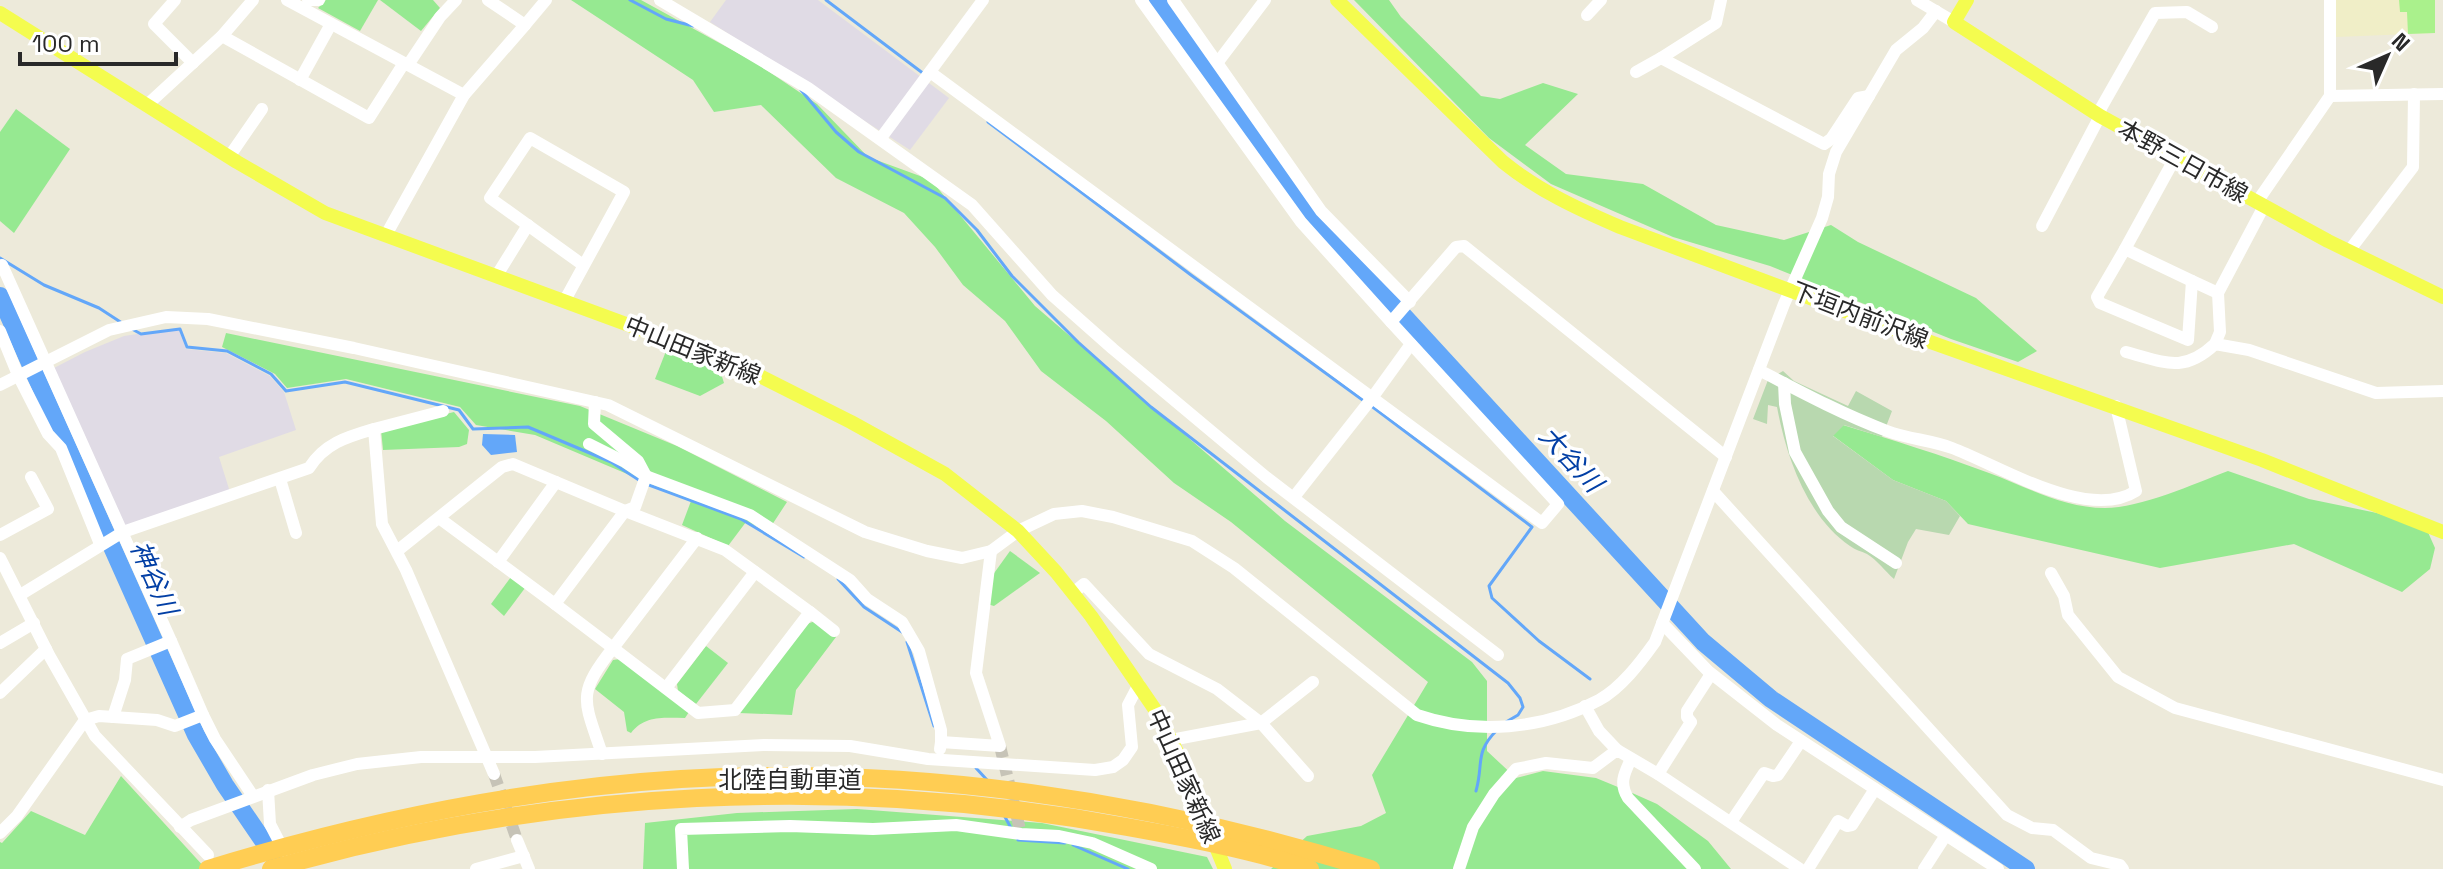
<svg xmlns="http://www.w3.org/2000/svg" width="2443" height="869" font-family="'Space Grotesk','Noto Sans JP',sans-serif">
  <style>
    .industrial { fill: #e0dbe5 }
    .education { fill: #f0eec7 }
    .green { fill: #96e991 }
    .cemetery { fill: #b8d8af }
    .pitch { fill: #aaf18c }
    .water { fill: #63a7f9 }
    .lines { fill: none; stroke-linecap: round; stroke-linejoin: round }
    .stream { stroke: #63a7f9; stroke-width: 3 }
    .river { stroke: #63a7f9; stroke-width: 18 }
    .minor-tunnel { stroke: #c6c3b7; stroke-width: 12; stroke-dasharray: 12 6; stroke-linecap: butt }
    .minor { stroke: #fff; stroke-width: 12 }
    .major { stroke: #f4fc4f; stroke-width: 14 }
    .highway { stroke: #ffcd53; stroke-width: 18 }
    .labels { text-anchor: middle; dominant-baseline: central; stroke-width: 7; stroke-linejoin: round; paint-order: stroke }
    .street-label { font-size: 24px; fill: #292929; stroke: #fff }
    .water-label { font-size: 26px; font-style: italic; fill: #023fa5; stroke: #fff }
  </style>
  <rect width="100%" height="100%" fill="#edeada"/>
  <g class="industrial">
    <polygon points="726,0 818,0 949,98 910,150 710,22"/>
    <polygon points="178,328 186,349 226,353 270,376 284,392 296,430 219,457 230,492 124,528 54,368 85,352 124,336"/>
  </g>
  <polygon class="education" points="2335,0 2435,0 2435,33 2336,37"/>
  <g class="green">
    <polygon points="326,0 378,0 360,31 318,8"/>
    <polygon points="380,0 433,0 440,8 421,31"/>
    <polygon points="571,0 641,0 756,63 817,104 868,157 931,180 1035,306 1285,521 1472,662 1487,681 1487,751 1516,778 1543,771 1596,778 1630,792 1657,804 1708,841 1731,869 1271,869 1307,836 1361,826 1386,813 1372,775 1428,682 1231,522 1174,483 1106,421 1041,371 1005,321 963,285 935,247 904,213 836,178 761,105 714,112 693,80"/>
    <polygon points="1354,0 1389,0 1401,17 1481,96 1500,99 1543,83 1578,94 1525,145 1566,174 1643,184 1716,225 1784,240 1831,225 1858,242 1976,298 2037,351 2018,362 1951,339 1770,266 1673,237 1551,184 1489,138"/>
    <polygon points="16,109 70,149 14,233 0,221 0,132"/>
    <polygon points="226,333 580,406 677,446 787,502 768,531 746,522 728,546 682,525 691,501 535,435 476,425 460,407 346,379 287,388 275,374 222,347"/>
    <polygon points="668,346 719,367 724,383 700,396 655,379"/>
    <polygon points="454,412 469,430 467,444 459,447 383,450 381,430"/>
    <path d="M 1843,425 C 1893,440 1941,455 1989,473 C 2027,487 2063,508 2105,508 C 2140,508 2194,484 2228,471 L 2309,499 L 2377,513 L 2427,530 L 2435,548 L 2430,569 L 2402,592 L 2294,544 L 2160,568 L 1968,524 L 1946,501 L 1893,480 L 1832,435 Z"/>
    <polygon points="1010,551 1040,573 994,606 987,604 992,576"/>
    <polygon points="511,577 525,588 504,616 491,604"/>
    <polygon points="815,621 836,637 796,690 792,715 739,713 807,624"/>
    <polygon points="706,646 728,663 696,704 678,691 677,684"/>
    <path d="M 620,659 L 689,712 L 685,718 C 664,718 645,715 631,733 L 627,731 L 624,712 L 595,689 L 613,660 Z"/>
    <polygon points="121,776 206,869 0,869 0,842 2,843 31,811 85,835"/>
    <polygon points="857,809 1042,823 1207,857 1213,869 643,869 645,823 737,813"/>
  </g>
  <path class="cemetery" d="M 1783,371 L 1794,381 L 1848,406 L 1856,391 L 1892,411 L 1882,437 L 1844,425 L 1833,436 L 1893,480 L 1946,501 L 1960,516 L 1949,535 L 1916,529 L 1908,542 L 1894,579 C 1885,571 1877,560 1867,554 C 1861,551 1855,550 1850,546 C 1807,517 1786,456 1777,407 L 1768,405 L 1767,424 L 1753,419 L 1768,380 Z"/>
  <polygon class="pitch" points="2399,0 2435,0 2435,33 2408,34 2407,12 2400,12"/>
  <polygon class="water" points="483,434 515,435 517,452 491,455 482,445"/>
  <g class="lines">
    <g class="stream">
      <polyline points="630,0 666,19 693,26"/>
      <polyline points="826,0 924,74"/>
      <polyline points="801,90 836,132 859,152 945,198 977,230 1012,276 1078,342 1151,407 1508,683 1520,698 1523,707 1518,715 1506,722"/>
      <polyline points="988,122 1191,275 1364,401"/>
      <polyline points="0,258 44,285 99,308 122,323"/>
      <polyline points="132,329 141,334 180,329 187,347 227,351 271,374 286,391 345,382 459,410 473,429 528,427 611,462 642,482"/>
      <polyline points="1370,405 1532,527 1489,586 1492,598 1539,641 1590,679"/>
      <polyline points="649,485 741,519 804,557"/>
      <polyline points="838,579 864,607 902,632"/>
      <polyline points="907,642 934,726"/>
      <polyline points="976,768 987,780"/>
      <path d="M 1476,791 C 1484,763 1474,753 1497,730"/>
      <polyline points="1004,815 1012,830"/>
      <polyline points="1016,836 1018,840 1065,843"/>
      <polyline points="1073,845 1128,869"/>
    </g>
    <g class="river">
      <polyline points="1158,0 1296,193 1344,251 1703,642 1771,699 2026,869"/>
      <polyline points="0,296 196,735 225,785 279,864"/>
    </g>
    <g class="minor-tunnel">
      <polyline points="1000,746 1021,834"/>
      <polyline points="494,774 517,840"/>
    </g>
    <g class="minor">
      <polyline points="175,0 154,24 193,63"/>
      <polyline points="287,0 408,65 440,17 456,0"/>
      <polyline points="308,0 319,0"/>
      <polyline points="660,0 808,88 972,205 1052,295 1113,349 1266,477 1498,655"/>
      <polyline points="1141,0 1301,222 1391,322"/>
      <polyline points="1173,0 1321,211 1410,302"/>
      <polyline points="1721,0 1716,23 1661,58 1824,144 1831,139 1858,98 1869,96"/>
      <polyline points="1917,0 1954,22"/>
      <polyline points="1587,15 1601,0"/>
      <polyline points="525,25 546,0"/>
      <polyline points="222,36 369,118 404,63"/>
      <polyline points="1218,62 1265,0"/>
      <polyline points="408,65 464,95"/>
      <polyline points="930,72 1542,523 1558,504 1391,322 1456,247 1464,246 1726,457"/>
      <polyline points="1636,72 1661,58"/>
      <polyline points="300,80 331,24"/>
      <polyline points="2330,96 2443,94"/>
      <polyline points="147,105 222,36 253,0"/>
      <polyline points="881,138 983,0"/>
      <polyline points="229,157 262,109"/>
      <polyline points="2257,202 2330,96 2330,0"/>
      <polyline points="2042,226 2100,116 2101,108 2155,13 2187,12 2212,27"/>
      <polyline points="386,235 464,95 525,25 488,0"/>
      <polygon points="2125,249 2192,281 2188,340 2100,303 2097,297"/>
      <polyline points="2125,249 2175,158"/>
      <polyline points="2349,251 2413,167 2414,94"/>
      <polyline points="0,266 2,265 171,641 127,659 125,680 113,717"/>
      <polyline points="497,275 528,225"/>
      <polyline points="2192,281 2218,293 2220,332 2215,344"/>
      <polyline points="2218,293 2264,206"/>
      <polyline points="565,300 624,192 530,138 490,198 583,265"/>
      <polyline points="0,331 18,375 48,434 61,448 100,544"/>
      <path d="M 2126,352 C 2164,362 2183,374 2215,344 L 2249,350 L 2376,393 L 2443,391"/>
      <path d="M 1759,370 C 1801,392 1842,414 1887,431 C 1908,439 1931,440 1952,448 C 2000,466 2088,522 2136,491 L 2116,406"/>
      <polyline points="1784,383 1785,404 1795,452 1828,511 1841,527 1896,563"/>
      <path d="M 0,385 L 109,330 L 166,317 L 208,319 L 354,348 L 608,405 L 865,532 L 927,551 L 962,558 L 991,551 L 1018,531 L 1054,514 L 1082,511 L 1113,517 L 1192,541 L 1234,568 L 1417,715 C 1475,735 1543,730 1599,700 C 1621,688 1640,663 1655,642 L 1784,304 L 1822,218 L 1828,197 L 1829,174 L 1836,152 L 1896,50 L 1923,28 L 1936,11"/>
      <polyline points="595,402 594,424 638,461 646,476 635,507 625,511"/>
      <polyline points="374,429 443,411"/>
      <polyline points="589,444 625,462 646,476 750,515 850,580 867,599 902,622 919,651 941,730 941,742"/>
      <polyline points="280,479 296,533"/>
      <polyline points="1713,491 2007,815 2032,828 2053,830 2091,858 2120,865 2123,869"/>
      <polyline points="1294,497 1372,398 1411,344"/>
      <polyline points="625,511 725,550 810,612 735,710 698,713 613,648 697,538"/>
      <polyline points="439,518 555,604"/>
      <polyline points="0,535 48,509 31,477"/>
      <path d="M 397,551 L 502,467 L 513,464 L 625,511 L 555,604 L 613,648 C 576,695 584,700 602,754"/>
      <polyline points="0,558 49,655 95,736 208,855"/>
      <polyline points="498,562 556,482"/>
      <polyline points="2051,573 2064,596 2068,615 2118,677 2175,708 2443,780"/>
      <polyline points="1073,593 1084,584 1149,654 1217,689 1261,723 1308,776"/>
      <path d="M 20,595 L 123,532 L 309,468 C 325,443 347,437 374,429 L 382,524 L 406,570 L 494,774"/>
      <polyline points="810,612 834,631"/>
      <polyline points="1662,623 1708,671 1777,725 1998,869"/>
      <polyline points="171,641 203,715"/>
      <polyline points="0,643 34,623"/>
      <polyline points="666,688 755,572"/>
      <polyline points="0,693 46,649"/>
      <polyline points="1585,706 1599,731 1617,750"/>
      <polyline points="1171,740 1261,723 1313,682"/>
      <polyline points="940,749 941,742 1000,746 976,673 991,551"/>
      <path d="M 1631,759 C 1624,774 1619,783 1628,798 L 1695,869"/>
      <polyline points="1658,774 1691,722 1687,717 1687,711 1711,674"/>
      <polyline points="268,790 270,824 284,851"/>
      <polyline points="1731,822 1764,773 1773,776 1778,775 1801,741"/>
      <polyline points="180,827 191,820 313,775 357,764 421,757 535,757 764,745 850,746 928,759 1095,770 1113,767 1123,760 1132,747 1128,705 1139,684"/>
      <polyline points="0,833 17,816 85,720 99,716 157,720 175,726 203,715 215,739 253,796"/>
      <polyline points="517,840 529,869"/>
      <polyline points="476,869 524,856"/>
      <polyline points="683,869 681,829 790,826 873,829 956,825 1021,834 1059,836 1092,843 1151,869"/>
      <polyline points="1459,869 1473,827 1494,794 1516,769 1546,763 1593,768 1617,750 1658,774 1800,869"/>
      <polyline points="1808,869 1838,821 1847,826 1852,825 1875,789"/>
      <polyline points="1924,869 1946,835"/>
    </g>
    <g class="major">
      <path d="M 1337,0 L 1503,162 C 1539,191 1578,209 1620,227 L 1877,323 L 2262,460 L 2443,532"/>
      <polyline points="1967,0 1954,22 2100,116 2328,241 2443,297"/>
      <polyline points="0,13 237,162 325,213 740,366 851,422 945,474 1018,531 1056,572 1091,616 1158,714 1178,754 1225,869"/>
    </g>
    <g class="highway">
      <path d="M 208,869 C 362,822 520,789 681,779 C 914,765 1149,800 1371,869"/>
      <path d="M 271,869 C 549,789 842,774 1127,827 C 1188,838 1251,850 1310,869"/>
    </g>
  </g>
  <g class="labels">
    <g class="street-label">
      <text transform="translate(2183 161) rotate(29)">本野三日市線</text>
      <text transform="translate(1860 315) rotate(21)">下垣内前沢線</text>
      <text transform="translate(693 350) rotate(22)">中山田家新線</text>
      <text transform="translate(1184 776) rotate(66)">中山田家新線</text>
      <text x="790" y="779">北陸自動車道</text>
    </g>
    <g class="water-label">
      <text transform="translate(1571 459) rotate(47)">大谷川</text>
      <text transform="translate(154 578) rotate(66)">神谷川</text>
    </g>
  </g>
  <g transform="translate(2387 56) rotate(45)" stroke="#ffffff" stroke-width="6" paint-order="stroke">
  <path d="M0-6L14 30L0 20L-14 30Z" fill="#292929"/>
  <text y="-12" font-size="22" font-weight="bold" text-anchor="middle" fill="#292929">N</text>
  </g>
  <path d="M20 52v12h156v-12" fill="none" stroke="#292929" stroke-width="4"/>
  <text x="32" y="52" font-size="24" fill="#292929" stroke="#ffffff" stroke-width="6" paint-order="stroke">100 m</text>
</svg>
